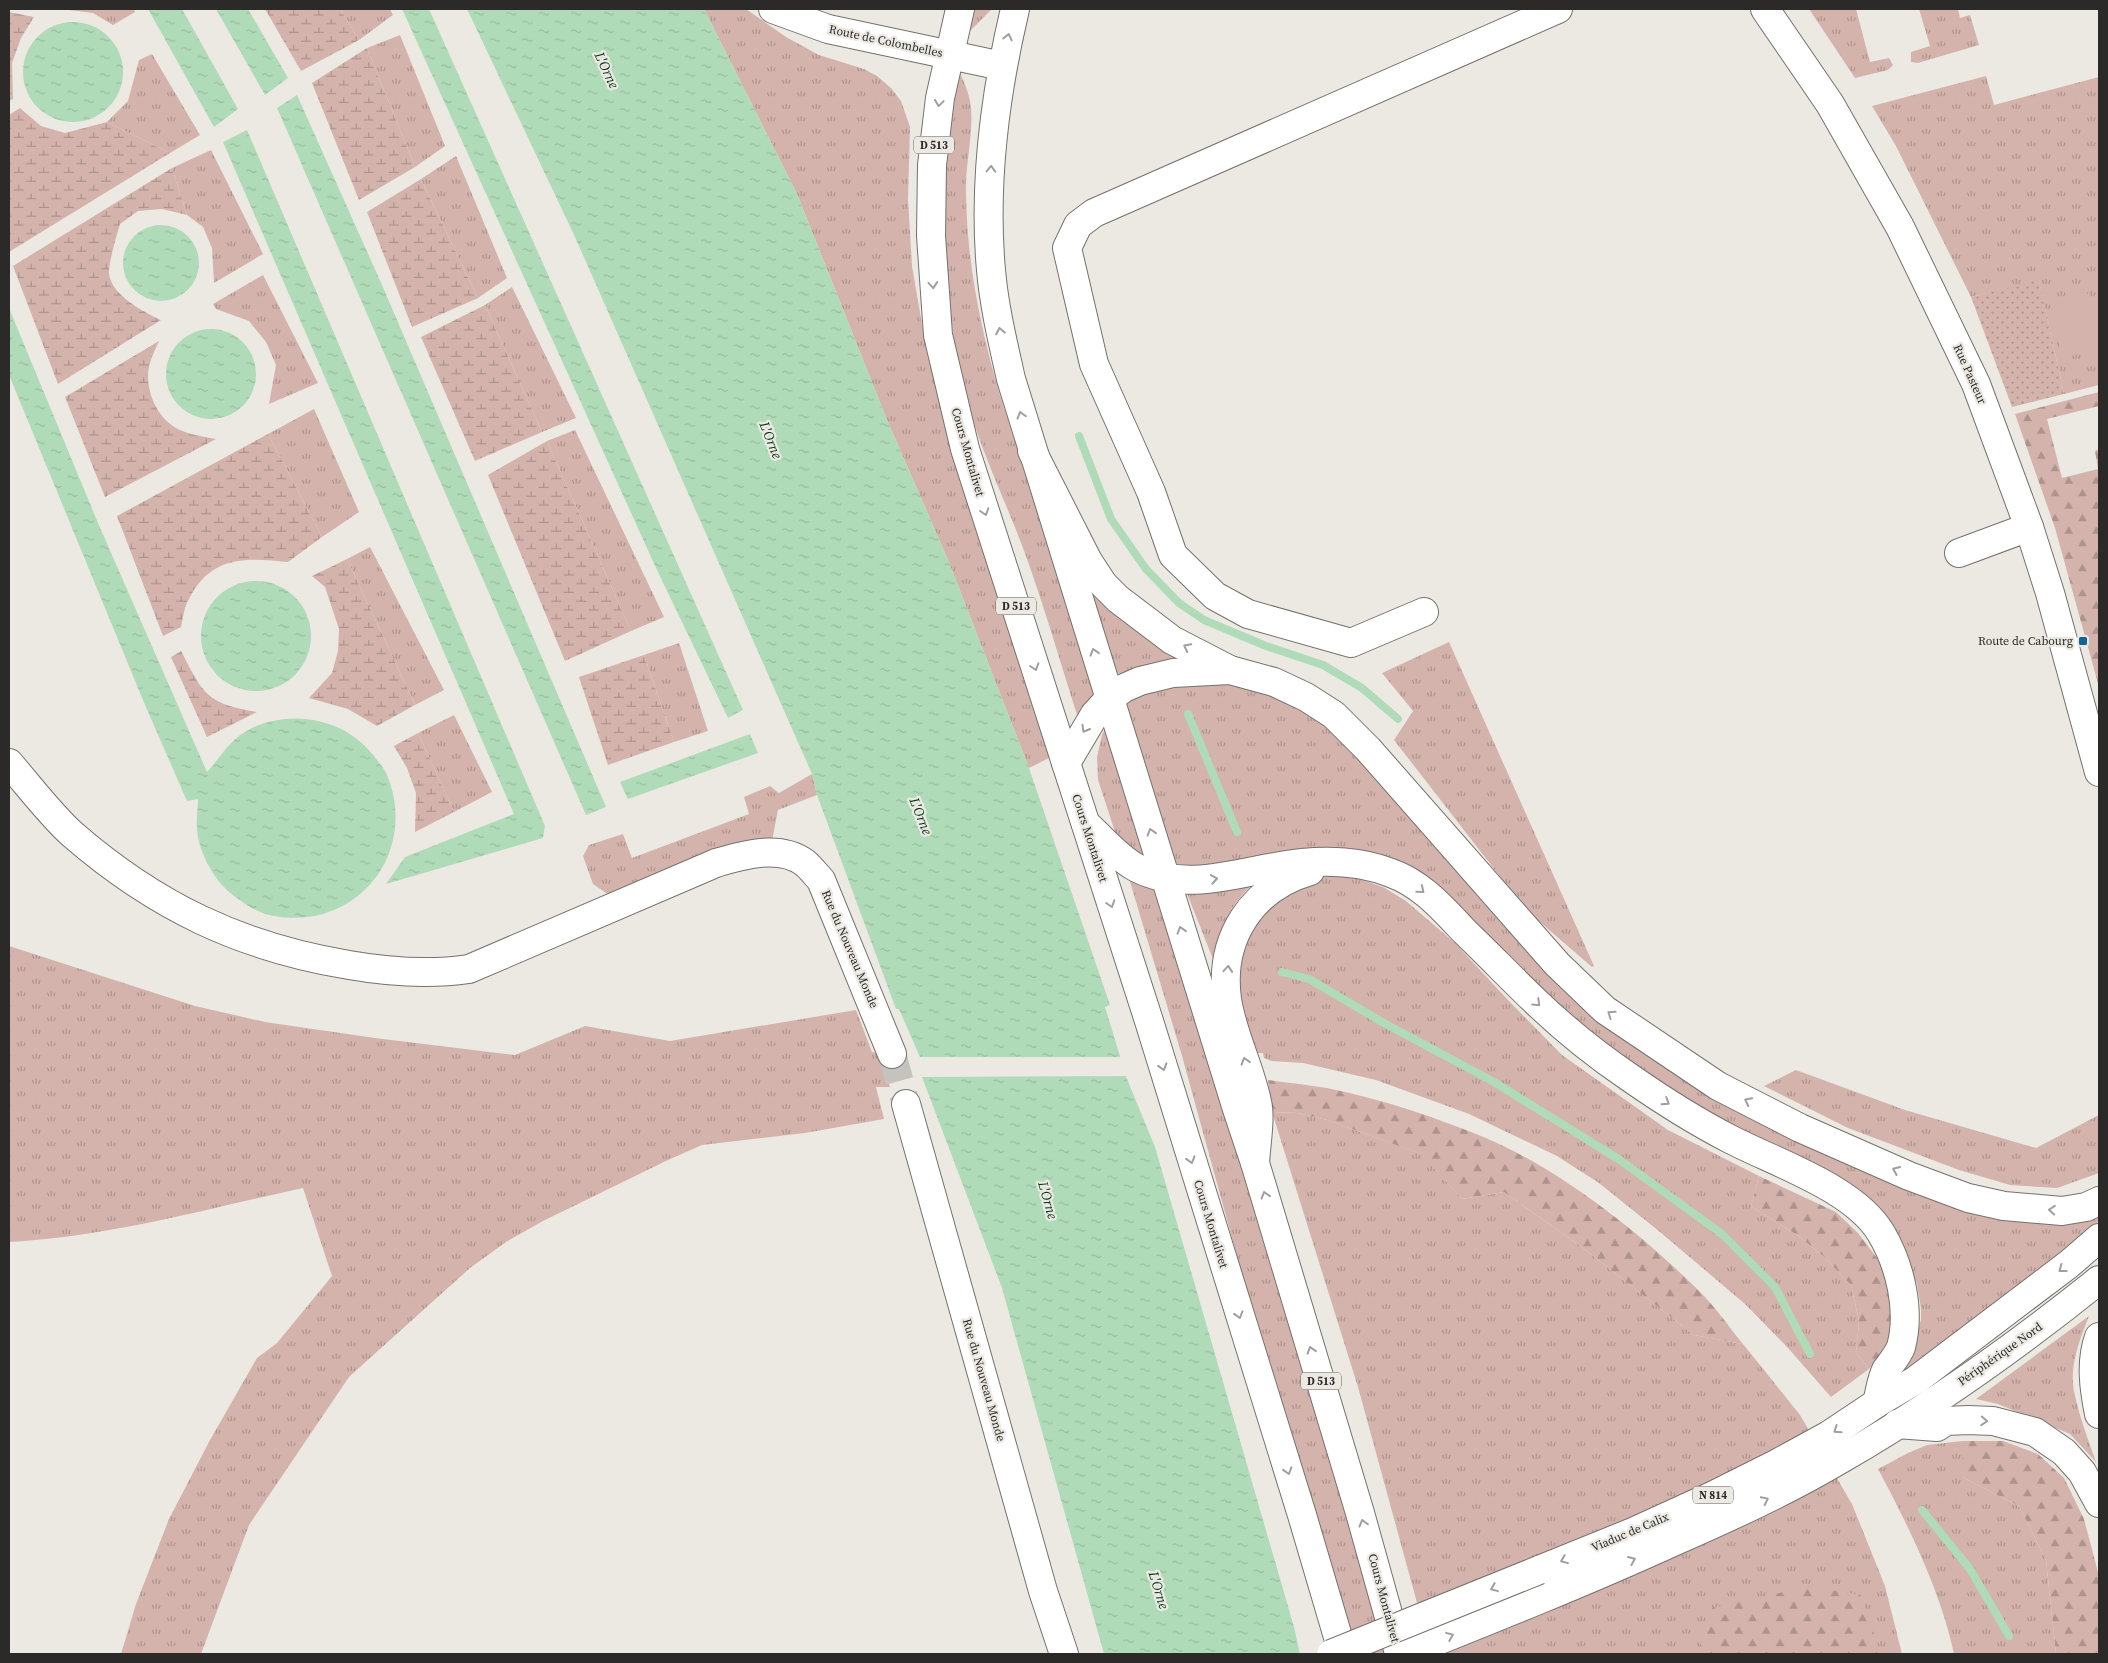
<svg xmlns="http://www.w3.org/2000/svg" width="2108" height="1663" font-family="'Source Serif 4',serif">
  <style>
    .grass { fill: url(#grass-tufts) }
    .forest { fill: url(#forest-firs) }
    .wetland { fill: url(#wetland-marsh) }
    .garden { fill: url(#garden-dots) }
    .pitch { fill: #d5b3ad }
    .water { fill: url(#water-ripples) }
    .pier { fill: #ece9e3 }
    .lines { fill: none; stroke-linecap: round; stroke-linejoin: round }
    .stream { stroke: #b0dbb8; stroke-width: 8 }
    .minor-tunnel { stroke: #c5c3be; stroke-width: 28; stroke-dasharray: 28 14; stroke-linecap: butt }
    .minor-casing { stroke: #74726c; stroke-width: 30 }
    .major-casing { stroke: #74726c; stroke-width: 30 }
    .highway-casing { stroke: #74726c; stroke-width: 30 }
    .minor { stroke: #fff; stroke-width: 28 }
    .major { stroke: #fff; stroke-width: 28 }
    .highway { stroke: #fff; stroke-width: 28 }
    .highway-bridge-casing { stroke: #74726c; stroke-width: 30; stroke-linecap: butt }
    .highway-bridge { stroke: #fff; stroke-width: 28 }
    .oneway { stroke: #a09f9e }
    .poi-dot { fill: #116596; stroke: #ece9e3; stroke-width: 2 }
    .labels { text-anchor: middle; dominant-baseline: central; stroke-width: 4.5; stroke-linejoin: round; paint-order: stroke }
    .shield { fill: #ece9e3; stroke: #656360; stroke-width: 1 }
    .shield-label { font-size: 11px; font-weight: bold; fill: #2b2a28 }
    .street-label { font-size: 12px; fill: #2b2a28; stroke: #ece9e3 }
    .poi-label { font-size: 12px; fill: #2b2a28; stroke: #ece9e3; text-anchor: end }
    .water-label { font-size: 14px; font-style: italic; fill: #053818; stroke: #ece9e3 }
  </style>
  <defs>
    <pattern id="grass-tufts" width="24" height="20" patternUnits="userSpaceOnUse" patternTransform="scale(1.25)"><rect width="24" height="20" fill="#d5b3ad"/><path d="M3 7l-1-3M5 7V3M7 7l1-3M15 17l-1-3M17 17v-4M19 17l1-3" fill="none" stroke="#ad928d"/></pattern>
    <pattern id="forest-firs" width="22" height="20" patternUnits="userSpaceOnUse" patternTransform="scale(1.25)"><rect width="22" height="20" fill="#d5b3ad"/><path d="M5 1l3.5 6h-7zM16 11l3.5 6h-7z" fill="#ad928d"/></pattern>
    <pattern id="wetland-marsh" width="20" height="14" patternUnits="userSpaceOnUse" patternTransform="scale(1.25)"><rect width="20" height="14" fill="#d5b3ad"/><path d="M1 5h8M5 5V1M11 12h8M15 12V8" fill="none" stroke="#ad928d"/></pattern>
    <pattern id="garden-dots" width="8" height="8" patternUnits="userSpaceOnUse" patternTransform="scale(1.25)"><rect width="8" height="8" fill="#d5b3ad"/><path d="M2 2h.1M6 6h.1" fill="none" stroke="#ad928d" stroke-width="1.8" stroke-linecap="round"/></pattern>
    <pattern id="water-ripples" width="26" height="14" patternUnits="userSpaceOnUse" patternTransform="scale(1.25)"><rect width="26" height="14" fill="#b0dbb8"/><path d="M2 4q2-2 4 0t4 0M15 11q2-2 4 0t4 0" fill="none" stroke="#98bc9e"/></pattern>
  </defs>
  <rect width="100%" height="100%" fill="#ece9e3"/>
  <g class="grass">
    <polygon points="61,9 134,9 135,12 113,25 93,13"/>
    <polygon points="340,9 390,9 393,15 359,40"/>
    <polygon points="704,9 746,9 786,37 819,55 864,69 877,76 891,88 901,101 910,127 908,199 912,266 927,353 939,397 1051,757 1029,768 948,560 887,420 797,194"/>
    <polygon points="975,9 992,9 970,31 969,30"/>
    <polygon points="1809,9 1856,9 1870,62 1889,58 1893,65 1888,70 1855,78"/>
    <polygon points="1919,9 1958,9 1960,18 1970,15 1979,45 1918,63 1911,62 1911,52 1930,46"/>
    <polygon points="400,35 445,146 415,167 367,48"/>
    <polygon points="152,54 200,135 170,153 107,122 128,101 139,60"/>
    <path d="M 958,69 C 963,80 968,90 970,101 C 975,128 965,164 966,193 C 967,262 980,326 999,392 L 1098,698 L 1080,724 C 1061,665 1044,605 1023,548 C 1003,495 977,443 964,388 C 939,284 939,175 958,69 Z"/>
    <polygon points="1986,76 1994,105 2099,77 2099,385 2064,394 2039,281 1971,297 1896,146 1872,106"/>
    <polygon points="211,150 263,254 214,283 212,248 203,227 187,215 172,168"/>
    <polygon points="456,156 507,278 478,298 421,179"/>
    <polygon points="263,275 318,383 269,404 276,365 266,342 249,321 216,309 213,304"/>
    <polygon points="512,287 576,418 542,432 485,305"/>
    <polygon points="314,409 359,512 322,537 268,434"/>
    <polygon points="575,430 664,617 631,631 547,441"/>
    <polygon points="1075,545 1191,656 1120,674 1116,672"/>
    <polygon points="370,547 444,690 415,705 347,559"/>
    <polygon points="1449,642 1594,966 1592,967 1526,910 1394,740 1413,711 1382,673"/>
    <polygon points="679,643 708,731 674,742 644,655"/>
    <path d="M 1178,681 L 1252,685 L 1329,721 L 1559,980 L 1899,1183 L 2099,1209 L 2099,1221 C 2033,1279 1962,1334 1888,1380 L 1915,1340 L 1921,1320 L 1921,1309 L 1917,1284 L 1899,1245 L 1731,1132 L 1605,1052 L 1422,874 C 1400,859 1378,852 1352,850 L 1229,867 L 1177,867 L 1125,701 Z"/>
    <polygon points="454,715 492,792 454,812 418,733"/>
    <polygon points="1107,724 1149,862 1118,841 1098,780 1097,757 1102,735"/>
    <polygon points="812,774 817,795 778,810 772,841 609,895 593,884 583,856 589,845 623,834 632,858 749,814 744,797 770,786 779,793"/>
    <polygon points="1128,875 1157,888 1291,1318 1387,1654 1358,1654 1248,1296 1182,1056"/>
    <polygon points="1329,876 1346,876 1363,880 1383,887 1406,901 1455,943 1507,999 1562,1055 1668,1130 1759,1176 1751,1206 1797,1235 1822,1255 1851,1285 1859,1321 1856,1353 1869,1369 1831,1397 1788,1348 1745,1304 1660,1232 1599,1183 1557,1156 1469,1114 1376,1080 1303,1063 1271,1061 1264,1058 1263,1053 1257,1053 1239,1007 1239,954 1246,935 1269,904 1315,878"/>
    <path d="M 1257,881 C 1232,900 1219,929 1213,959 L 1186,891 Z"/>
    <path d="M 9,946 L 195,1006 L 265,1022 L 375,1038 L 515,1055 L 585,1026 L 670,1041 L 856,1010 L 872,1052 L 878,1053 L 890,1087 L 876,1087 L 884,1119 L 805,1133 L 702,1145 L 668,1160 L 543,1221 L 506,1242 L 470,1268 L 349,1377 L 249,1525 L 201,1654 L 121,1654 L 136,1604 L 169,1519 L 210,1440 L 257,1358 L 277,1343 L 332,1276 L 303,1188 C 206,1209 108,1237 9,1242 Z"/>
    <polygon points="1796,1070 1905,1110 2036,1148 2099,1115 2099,1173 2057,1188 2010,1185 1959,1170 1848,1128 1764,1086"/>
    <polygon points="1272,1112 1298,1113 1327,1120 1422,1154 1462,1199 1504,1192 1579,1245 1694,1335 1743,1344 1800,1415 1852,1504 1885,1586 1902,1654 1431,1654 1358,1387"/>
    <path d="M 2089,1316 C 2080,1339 2069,1366 2074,1391 C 2079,1416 2088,1439 2096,1462 L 2070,1434 L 1998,1404 L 1976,1399 Z"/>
    <path d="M 1962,1441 L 1962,1477 L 2019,1506 L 2046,1560 L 2056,1654 L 1954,1654 C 1941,1592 1908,1525 1878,1469 L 1908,1453 L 1927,1445 Z"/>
  </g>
  <g class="forest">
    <polygon points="2099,392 2099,406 2047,419 2062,478 2098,469 2095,451 2099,449 2099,687 2055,528 2015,414"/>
    <path d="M 1268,1080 C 1288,1083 1308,1085 1327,1088 C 1381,1099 1435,1117 1486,1138 C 1563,1171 1646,1237 1705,1297 C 1718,1311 1730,1328 1743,1344 L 1694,1335 L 1579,1245 L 1504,1192 L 1462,1199 L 1421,1154 L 1327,1120 L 1298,1113 L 1272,1112 Z"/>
    <polygon points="1759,1176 1836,1212 1858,1233 1877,1258 1890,1284 1892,1336 1880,1355 1869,1369 1856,1353 1859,1321 1851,1285 1822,1255 1797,1235 1751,1206"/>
    <polygon points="1962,1441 2003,1441 2038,1454 2064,1478 2084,1519 2099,1576 2099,1654 2056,1654 2046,1560 2019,1506 1962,1477"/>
    <polygon points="1810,1586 1861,1595 1881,1654 1703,1654 1699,1647 1712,1608"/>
  </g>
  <g class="wetland">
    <polygon points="265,9 340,9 359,40 301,71"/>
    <polygon points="9,12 34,17 21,38 12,63 13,99 9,101"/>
    <polygon points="367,48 415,167 359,200 312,83"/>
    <polygon points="20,108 41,126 65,133 107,122 170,153 9,252 9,115"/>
    <path d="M 172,168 L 187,215 L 162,209 L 138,211 L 120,224 C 117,234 108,265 109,274 C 112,296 144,312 161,320 L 58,384 L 13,266 Z"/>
    <polygon points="421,179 478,298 412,327 367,212"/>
    <polygon points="485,305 542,432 475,461 421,337"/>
    <path d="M 159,341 C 156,348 152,355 150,363 C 144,383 153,410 169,423 C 181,434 201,436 216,439 L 105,497 L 65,397 Z"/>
    <path d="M 268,434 L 322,537 L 288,562 C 245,557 209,556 188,601 C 184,608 183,618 181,627 L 163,636 L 117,516 Z"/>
    <polygon points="547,441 631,631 565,661 488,475"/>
    <polygon points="347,559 415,705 377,726 348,709 309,698 332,673 338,651 339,629 325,587 312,576"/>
    <path d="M 181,651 C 204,695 206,703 257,712 L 207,737 L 171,657 Z"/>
    <polygon points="644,655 674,742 608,765 579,677"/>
    <polygon points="418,733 454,812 415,832 416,793 407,768 394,746"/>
  </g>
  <polygon class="garden" points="2039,280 2064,394 2012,407 1971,297"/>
  <polygon class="pitch" points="2090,293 2099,331 2099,349 2062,358 2050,303"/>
  <g class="water">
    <polygon points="148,9 182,9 238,109 214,127"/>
    <polygon points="216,9 248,9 288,78 265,95"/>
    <polygon points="402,9 429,9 743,710 728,718 657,570"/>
    <polygon points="467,9 704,9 797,194 887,420 948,560 1029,768 1110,1005 1105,1007 1127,1079 1155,1147 1294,1627 1300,1654 1104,1654 1002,1288 922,1077 920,1057 899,1009 896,1009 817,795 812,774 575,237"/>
    <circle cx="73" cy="72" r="50"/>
    <polygon points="297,95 382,285 606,807 586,815 277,108"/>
    <polygon points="247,130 545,826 543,838 386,884 405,857 514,814 223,142"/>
    <circle cx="161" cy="263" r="38"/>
    <path d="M 9,308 L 98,523 L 207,772 C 222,756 229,739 252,728 C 296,708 349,720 377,760 C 380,764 385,770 387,775 C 411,833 383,896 323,914 C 299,921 265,919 244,903 C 237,898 229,893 223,886 C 210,872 198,848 197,829 C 196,819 198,808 198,799 L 187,801 L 145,705 L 9,375 Z"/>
    <circle cx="211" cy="374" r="45"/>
    <circle cx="256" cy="636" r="55"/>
    <polygon points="750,734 758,753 628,799 620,782"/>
  </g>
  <polygon class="pier" points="917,1057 1122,1057 1128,1076 920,1077"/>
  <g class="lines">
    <g class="stream">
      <polyline points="1079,436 1111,519 1146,569 1179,603 1204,620 1266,646 1323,665 1362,688 1398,719"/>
      <polyline points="1188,714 1237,832"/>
      <polyline points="1282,972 1309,979 1382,1022 1494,1082 1620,1160 1722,1234 1775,1287 1810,1354"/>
      <polyline points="1922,1510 1970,1569 2009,1636"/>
    </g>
    <polyline class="minor-tunnel" points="892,1054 906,1104"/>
    <defs>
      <g id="minor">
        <polyline points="773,9 828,29 1002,66"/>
        <polyline points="1959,553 2029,527"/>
        <polyline points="1424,612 1351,643 1248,614 1215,596 1173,555 1151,492 1094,364 1067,248 1078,225 1094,213 1558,9"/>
        <path d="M 9,763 C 29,786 50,814 72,834 C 155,906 240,947 349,965 C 389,972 428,975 469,969 L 716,863 C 743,855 780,844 805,863 C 811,868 816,875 821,880 L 892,1054"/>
        <polyline points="906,1104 1043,1591 1064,1654"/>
      </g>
      <g id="major">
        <polyline points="960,9 940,98 932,165 931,236 938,335 965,449 1149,1021 1302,1515 1343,1654"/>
        <path d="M 1015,9 C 995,94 983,182 991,270 C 994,306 1003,343 1011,379 L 1237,1109 L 1255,1163 L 1360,1513 L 1399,1653"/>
        <polyline points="1765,9 1830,104 1900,227 1976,384 2029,527 2050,593 2099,772"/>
      </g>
      <g id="highway">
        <polyline points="1032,451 1088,561 1103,584 1118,599 1172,640 1228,669"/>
        <polyline points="1066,763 1095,714 1109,699 1124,688 1140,681 1173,673 1230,670 1274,682 1306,697 1334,715 1368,749 1557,964 1605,1010 1718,1086 1800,1128 1909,1176 1968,1198 2004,1206 2062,1211 2086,1207 2099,1201"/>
        <path d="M 1086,824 C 1102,838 1118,858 1137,868 C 1191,895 1247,868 1302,863 C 1332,860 1363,862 1391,873 C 1422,884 1443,909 1465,932 C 1488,954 1510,977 1533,999 C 1563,1028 1595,1054 1629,1077 C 1662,1100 1695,1121 1730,1139 C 1776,1163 1854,1188 1881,1233 C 1900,1265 1911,1310 1901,1347 C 1898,1355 1891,1363 1886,1370 C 1881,1380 1880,1392 1877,1403"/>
        <path d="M 1255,1163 C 1256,1146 1261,1116 1257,1102 C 1250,1067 1232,1034 1227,999 C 1219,939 1251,888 1310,871"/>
        <path d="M 2099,1337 C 2090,1362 2094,1389 2099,1414"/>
        <polyline points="1897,1424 1937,1427 1946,1421 1968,1420 1993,1421 2035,1432 2064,1452 2082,1472 2099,1503"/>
        <polyline points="1539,1570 1633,1532 1712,1496 1776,1464 1829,1435 1877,1403 1916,1380 2069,1264 2099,1238"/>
        <path d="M 1405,1654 C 1495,1618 1585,1582 1673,1542 C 1730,1517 1787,1491 1841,1459 C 1931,1407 2018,1345 2099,1280"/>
      </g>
    </defs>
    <use href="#minor" class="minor-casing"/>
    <use href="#major" class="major-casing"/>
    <use href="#highway" class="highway-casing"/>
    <use href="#minor" class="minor"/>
    <use href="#major" class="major"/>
    <use href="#highway" class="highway"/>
    <defs>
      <polyline id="highway-bridge" points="1331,1654 1539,1570"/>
    </defs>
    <use href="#highway-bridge" class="highway-bridge-casing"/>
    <use href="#highway-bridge" class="highway-bridge"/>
  </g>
  <defs><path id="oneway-chevron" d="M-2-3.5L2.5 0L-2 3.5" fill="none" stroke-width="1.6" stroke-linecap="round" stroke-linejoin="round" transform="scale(1.25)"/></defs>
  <g class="oneway">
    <use href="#oneway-chevron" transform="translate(1008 37) rotate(-77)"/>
    <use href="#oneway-chevron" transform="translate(939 103) rotate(98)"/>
    <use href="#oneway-chevron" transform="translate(991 169) rotate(-88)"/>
    <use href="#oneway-chevron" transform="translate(933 285) rotate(85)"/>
    <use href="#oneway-chevron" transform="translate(1000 331) rotate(-101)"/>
    <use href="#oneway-chevron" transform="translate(1021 415) rotate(-106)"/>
    <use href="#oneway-chevron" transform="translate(985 512) rotate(72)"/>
    <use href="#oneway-chevron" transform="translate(1187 647) rotate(-153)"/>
    <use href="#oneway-chevron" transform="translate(1094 652) rotate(-107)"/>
    <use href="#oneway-chevron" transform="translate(1035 667) rotate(72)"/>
    <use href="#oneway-chevron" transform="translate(1085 729) rotate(120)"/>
    <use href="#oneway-chevron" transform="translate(1151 832) rotate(-107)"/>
    <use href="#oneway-chevron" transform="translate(1214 879) rotate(-10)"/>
    <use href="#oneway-chevron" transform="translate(1421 890) rotate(39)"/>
    <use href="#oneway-chevron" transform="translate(1111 904) rotate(72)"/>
    <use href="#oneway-chevron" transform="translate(1181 930) rotate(-107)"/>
    <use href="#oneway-chevron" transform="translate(1228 969) rotate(-85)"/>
    <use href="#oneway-chevron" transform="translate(1537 1003) rotate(44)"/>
    <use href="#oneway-chevron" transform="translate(1611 1014) rotate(-145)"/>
    <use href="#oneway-chevron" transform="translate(1245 1061) rotate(-107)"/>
    <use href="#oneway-chevron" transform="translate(1163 1067) rotate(73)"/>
    <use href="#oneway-chevron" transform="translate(1748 1101) rotate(-153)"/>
    <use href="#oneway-chevron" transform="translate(1666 1102) rotate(33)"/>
    <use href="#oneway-chevron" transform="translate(1191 1160) rotate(73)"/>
    <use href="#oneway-chevron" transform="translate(1896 1170) rotate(-156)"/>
    <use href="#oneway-chevron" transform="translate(1265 1195) rotate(-107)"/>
    <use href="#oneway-chevron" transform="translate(2052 1210) rotate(-175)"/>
    <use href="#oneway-chevron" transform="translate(2062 1269) rotate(143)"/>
    <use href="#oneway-chevron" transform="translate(1239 1315) rotate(73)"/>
    <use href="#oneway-chevron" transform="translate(1311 1350) rotate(-107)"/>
    <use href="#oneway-chevron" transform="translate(1984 1421) rotate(4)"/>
    <use href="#oneway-chevron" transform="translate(1837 1430) rotate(146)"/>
    <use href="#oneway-chevron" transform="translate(1288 1471) rotate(73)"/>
    <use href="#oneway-chevron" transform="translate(1765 1500) rotate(-26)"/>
    <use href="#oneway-chevron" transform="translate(1363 1523) rotate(-105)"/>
    <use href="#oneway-chevron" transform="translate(1564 1560) rotate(158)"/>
    <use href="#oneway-chevron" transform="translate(1632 1560) rotate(-23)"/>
    <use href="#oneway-chevron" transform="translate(1494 1588) rotate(158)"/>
    <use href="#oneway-chevron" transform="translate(1450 1636) rotate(-22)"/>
  </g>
  <rect class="poi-dot" x="2078" y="636" width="10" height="10" rx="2.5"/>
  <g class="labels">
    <g class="shield">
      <rect x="914" y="136.5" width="40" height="17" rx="4"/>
      <rect x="996" y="597.5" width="40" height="17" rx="4"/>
      <rect x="1301" y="1372.5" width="40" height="17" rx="4"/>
      <rect x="1693" y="1486.5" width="40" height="17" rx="4"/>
    </g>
    <g class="shield-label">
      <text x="934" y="145">D 513</text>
      <text x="1016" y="606">D 513</text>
      <text x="1321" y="1381">D 513</text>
      <text x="1713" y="1495">N 814</text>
    </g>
    <g class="street-label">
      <text transform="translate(886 41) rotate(12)">Route de Colombelles</text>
      <text transform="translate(1970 374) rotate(66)">Rue Pasteur</text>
      <text transform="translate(968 452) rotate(74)">Cours Montalivet</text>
      <text transform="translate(1090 838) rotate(72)">Cours Montalivet</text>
      <text transform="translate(850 949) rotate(67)">Rue du Nouveau Monde</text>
      <text transform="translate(1211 1224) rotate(73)">Cours Montalivet</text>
      <text transform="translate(2000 1354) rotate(-35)">Périphérique Nord</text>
      <text transform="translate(984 1380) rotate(74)">Rue du Nouveau Monde</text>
      <text transform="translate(1630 1532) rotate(-23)">Viaduc de Calix</text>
      <text transform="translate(1384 1598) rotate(75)">Cours Montalivet</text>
    </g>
    <g class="poi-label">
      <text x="2073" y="641">Route de Cabourg</text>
    </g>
    <g class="water-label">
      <text transform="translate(607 70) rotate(65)">L'Orne</text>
      <text transform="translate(771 440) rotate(68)">L'Orne</text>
      <text transform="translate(921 816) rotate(68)">L'Orne</text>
      <text transform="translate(1048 1200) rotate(74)">L'Orne</text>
      <text transform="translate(1159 1590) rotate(73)">L'Orne</text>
    </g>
  </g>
  <rect width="2108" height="1663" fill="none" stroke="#2b2a28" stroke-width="20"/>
</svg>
